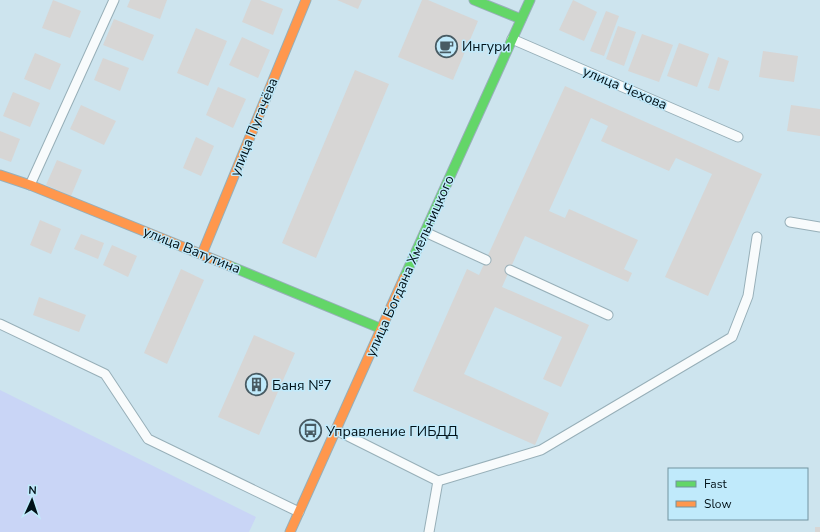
<svg xmlns="http://www.w3.org/2000/svg" width="820" height="532" font-family="'Nunito Sans',sans-serif">
  <style>
    .green { fill: #c9d5f6 }
    .building { fill: #d7d6d5 }
    .lines { fill: none; stroke-linecap: round; stroke-linejoin: round }
    .lane-casing { stroke: #97afb8; stroke-width: 11 }
    .fast-casing { stroke: #97afb8; stroke-width: 11 }
    .slow-casing { stroke: #97afb8; stroke-width: 11 }
    .lane { stroke: #f8fbfc; stroke-width: 9 }
    .fast { stroke: #63d668; stroke-width: 9 }
    .slow { stroke: #ff974d; stroke-width: 9 }
    .labels { text-anchor: middle; dominant-baseline: central; stroke-width: 3; stroke-linejoin: round; paint-order: stroke }
    .poi-label { font-size: 14px; fill: #001118; stroke: #c0eafb; text-anchor: start }
    .street-label { font-size: 14px; fill: #001118; stroke: #c0eafb }
  </style>
  <rect width="100%" height="100%" fill="#cde4ee"/>
  <polygon class="green" points="0,390 256,517 249,532 0,532"/>
  <g class="building">
    <polygon points="53,0 81,11 70,38 42,28"/>
    <polygon points="130,0 167,0 160,19 127,7"/>
    <polygon points="251,0 260,0 283,9 273,35 242,22"/>
    <polygon points="337,0 362,0 358,9"/>
    <polygon points="422,0 428,0 478,21 453,80 398,57"/>
    <polygon points="573,0 597,12 584,41 559,30"/>
    <polygon points="606,11 619,16 604,56 590,51"/>
    <polygon points="114,19 154,35 143,61 103,45"/>
    <polygon points="618,26 636,32 624,66 606,59"/>
    <polygon points="196,28 227,41 208,86 177,73"/>
    <polygon points="642,34 673,45 659,82 628,71"/>
    <polygon points="242,37 270,50 258,78 229,65"/>
    <polygon points="679,43 709,54 697,87 667,76"/>
    <polygon points="763,51 798,56 794,82 759,77"/>
    <polygon points="35,53 61,64 50,90 24,79"/>
    <polygon points="718,57 729,61 719,91 708,88"/>
    <polygon points="103,58 129,68 120,91 94,80"/>
    <polygon points="355,70 389,84 316,258 282,243"/>
    <polygon points="565,86 762,174 708,296 665,277 712,174 676,158 669,171 601,141 608,126 591,118 549,211 565,218 569,209 638,240 624,269 632,273 628,282 525,236 502,287 589,325 561,387 543,379 562,337 495,307 464,374 549,413 535,445 413,391 467,269 479,275"/>
    <polygon points="218,87 246,99 233,128 206,115"/>
    <polygon points="13,92 40,103 30,127 3,116"/>
    <polygon points="81,105 116,121 104,145 70,129"/>
    <polygon points="791,105 820,109 820,136 787,131"/>
    <polygon points="0,131 20,139 11,162 0,158"/>
    <polygon points="196,137 214,146 201,176 183,168"/>
    <polygon points="57,160 82,170 71,196 46,185"/>
    <polygon points="40,220 61,229 51,254 30,245"/>
    <polygon points="81,234 104,243 98,259 74,249"/>
    <polygon points="112,245 137,256 128,277 103,265"/>
    <polygon points="181,269 204,280 167,364 144,353"/>
    <polygon points="39,297 86,315 79,332 33,315"/>
    <polygon points="254,335 295,353 259,435 218,417"/>
    <rect x="815" y="527" width="5" height="5"/>
  </g>
  <g class="lines">
    <defs>
      <g id="lane">
        <polyline points="512,39 738,137"/>
        <polyline points="30,185 114,0"/>
        <polyline points="790,222 820,227"/>
        <polyline points="425,232 486,260"/>
        <polyline points="510,270 608,315"/>
        <polyline points="0,324 105,374 148,439 299,512"/>
        <polyline points="336,430 438,481 541,450 732,337 748,296 757,237"/>
        <polyline points="429,532 438,481"/>
      </g>
      <g id="fast">
        <polyline points="474,0 521,19"/>
        <polyline points="230,266 382,329"/>
        <polyline points="404,278 530,0"/>
      </g>
      <g id="slow">
        <polyline points="0,175 30,185 230,266"/>
        <polyline points="202,254 306,0"/>
        <polyline points="290,532 404,278"/>
      </g>
    </defs>
    <use href="#lane" class="lane-casing"/>
    <use href="#fast" class="fast-casing"/>
    <use href="#slow" class="slow-casing"/>
    <use href="#lane" class="lane"/>
    <use href="#fast" class="fast"/>
    <use href="#slow" class="slow"/>
  </g>
  <defs>
    <symbol id="cafe-ring" viewBox="-11 -11 22 22"><circle r="9.5" fill="#c0eafb" stroke="#485b63" stroke-width="1.5"/><path d="M-5.5-4.5H6V0H3Q3 3.5 0 3.5H-2.5Q-5.5 3.5-5.5 0ZM3-3.2v2h1.7v-2ZM-6 4.5H4V6H-6Z" fill="#485b63"/></symbol>
    <symbol id="building-ring" viewBox="-11 -11 22 22"><circle r="9.5" fill="#c0eafb" stroke="#485b63" stroke-width="1.5"/><path d="M-4-6H4V6H1V3H-1V6H-4ZM-2.5-4.3h1.7v1.8h-1.7ZM.8-4.3h1.7v1.8H.8ZM-2.5-1h1.7V.8h-1.7ZM.8-1h1.7V.8H.8Z" fill="#485b63"/></symbol>
    <symbol id="bus-ring" viewBox="-11 -11 22 22"><circle r="9.5" fill="#c0eafb" stroke="#485b63" stroke-width="1.5"/><path d="M-5-6H5V4H4V6H2V4H-2V6H-4V4H-5ZM-3.5-4V0h7V-4ZM-3.5 1.2v1.5H-2V1.2ZM2 1.2v1.5H3.5V1.2Z" fill="#485b63"/></symbol>
  </defs>
  <g fill-rule="evenodd">
    <use href="#cafe-ring" x="434" y="34" width="25" height="25"/>
    <use href="#building-ring" x="244" y="372" width="25" height="25"/>
    <use href="#bus-ring" x="298" y="418" width="25" height="25"/>
  </g>
  <g class="labels">
    <g class="poi-label">
      <text x="462" y="46">Ингури</text>
      <text x="272" y="385">Баня №7</text>
      <text x="326" y="431">Управление ГИБДД</text>
    </g>
    <g class="street-label">
      <text transform="translate(625 88) rotate(23)">улица Чехова</text>
      <text transform="translate(254 127) rotate(-68)">улица Пугачёва</text>
      <text transform="translate(192 250) rotate(22)">улица Ватутина</text>
      <text transform="translate(410 266) rotate(-66)">улица Богдана Хмельницкого</text>
    </g>
  </g>
  <rect x="668" y="468" width="140" height="52" fill="#c0eafb" stroke="#7393a0"/>
  <rect x="676" y="481" width="20" height="6" fill="#63d668" stroke="#7393a0"/>
  <text x="704" y="488" font-size="12" fill="#001118">Fast</text>
  <rect x="676" y="501" width="20" height="6" fill="#ff974d" stroke="#7393a0"/>
  <text x="704" y="508" font-size="12" fill="#001118">Slow</text>
  <g transform="translate(32 500) rotate(3)" stroke="#c0eafb" stroke-width="3" paint-order="stroke">
  <path d="M0-3L7 15L0 10L-7 15Z" fill="#001118"/>
  <text y="-6" font-size="11" font-weight="bold" text-anchor="middle" fill="#001118">N</text>
  </g>
</svg>
